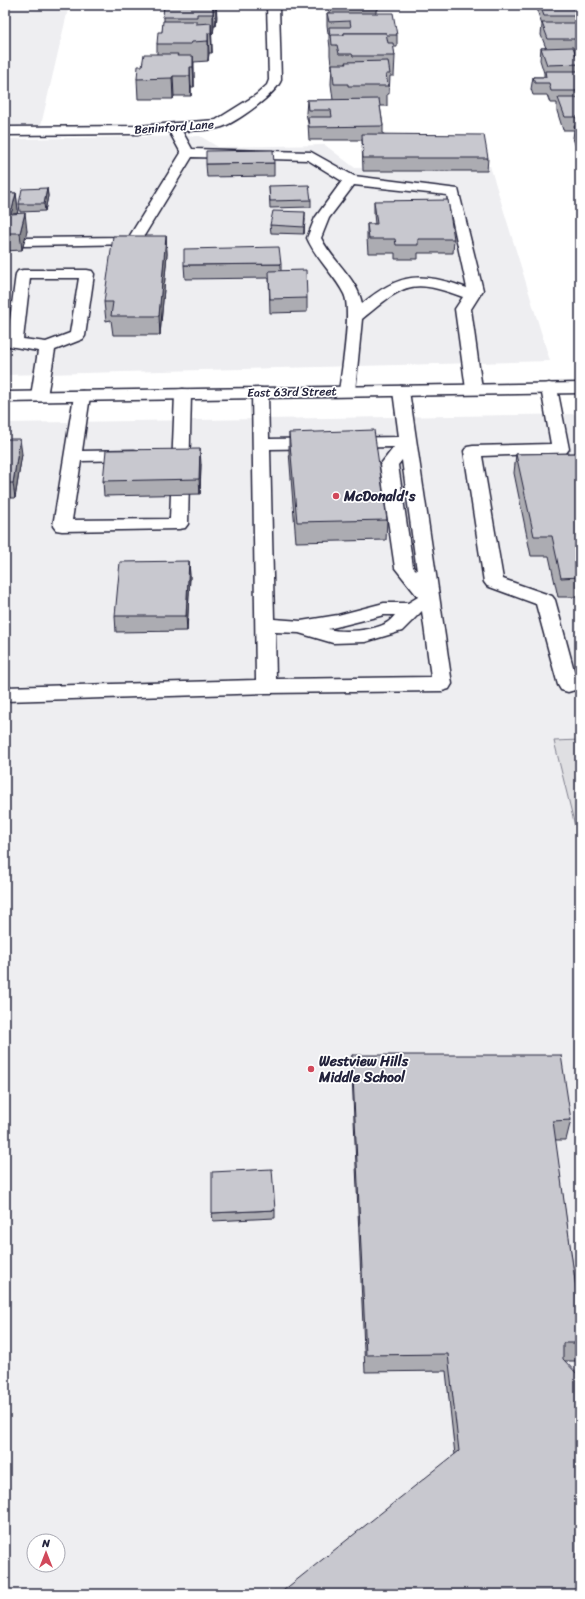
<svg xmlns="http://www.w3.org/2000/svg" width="585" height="1599" font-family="Sriracha,sans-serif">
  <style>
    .built { fill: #eeeef1; fill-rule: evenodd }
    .green { fill: #dfdfe2; stroke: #80808e }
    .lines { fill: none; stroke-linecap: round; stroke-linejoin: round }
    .minor-casing { stroke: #22223b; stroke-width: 3 }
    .major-casing { stroke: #22223b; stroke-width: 3 }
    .minor { fill: #fff; fill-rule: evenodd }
    .major { fill: #fff; fill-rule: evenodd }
    .wall { fill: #acacb2; stroke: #22223b }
    .shaded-wall { fill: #8c8c91; stroke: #22223b }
    .building { fill: #c8c8cf; stroke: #22223b }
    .poi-dot { fill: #d1495b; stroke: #fff; stroke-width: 1.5 }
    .labels { text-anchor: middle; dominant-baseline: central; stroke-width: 3.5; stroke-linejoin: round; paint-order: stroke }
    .far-street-label { font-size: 12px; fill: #22223b; stroke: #fff }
    .poi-label { font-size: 14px; font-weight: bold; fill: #22223b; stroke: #fff; text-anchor: start }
  </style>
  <rect width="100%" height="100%" fill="#fff"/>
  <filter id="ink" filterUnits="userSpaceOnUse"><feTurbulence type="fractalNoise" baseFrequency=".025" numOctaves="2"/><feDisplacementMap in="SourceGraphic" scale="8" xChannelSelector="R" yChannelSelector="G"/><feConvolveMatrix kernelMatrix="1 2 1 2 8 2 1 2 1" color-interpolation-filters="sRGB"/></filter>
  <g filter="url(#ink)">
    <g class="built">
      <polygon points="5,5 69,5 41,125 5,125"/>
      <polygon points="200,136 218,147 325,145 355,168 490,166 550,361 5,375 5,139"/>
      <path d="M 580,414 L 580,1594 L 5,1594 L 5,423 ZM 34,1541 L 58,1541 L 58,1565 L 34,1565 Z"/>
    </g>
    <polygon class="green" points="580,740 580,846 554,741"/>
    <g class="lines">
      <defs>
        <g id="minor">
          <path d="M 267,5 L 279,5 L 281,80 C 276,94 237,122 222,127 C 210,131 194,130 182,131 L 192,149 L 311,152 L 354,176 L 458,189 L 483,290 L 471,309 L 482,389 L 480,392 L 474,394 L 468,392 L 466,389 L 455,309 L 463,297 C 409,277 404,285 362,319 L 355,391 L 353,394 L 347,396 L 341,394 L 339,391 C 342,371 352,309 344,294 C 334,274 316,259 307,238 L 315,218 L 342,181 L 308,160 L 192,157 L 139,244 L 24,246 L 19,245 L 17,242 L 19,239 L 24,238 L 129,237 L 181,153 L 169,131 L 137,134 L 5,135 L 5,127 L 137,126 L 216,120 L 256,95 L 267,85 L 269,80 ZM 354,185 L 447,195 L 467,288 C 421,272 400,272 362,304 C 358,279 332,261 321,238 L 329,218 Z"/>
          <path d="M 23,270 L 87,270 L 92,271 L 94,274 L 85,336 L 83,339 L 55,350 L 47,396 L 45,400 L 39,401 L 33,400 L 31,396 L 38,351 L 9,346 L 7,343 L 16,274 L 18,271 ZM 30,278 L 79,278 L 70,333 L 46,342 L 23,339 Z"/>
          <polygon points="549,383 555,385 557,388 569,449 566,453 482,456 503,579 552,596 555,600 578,685 575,690 568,692 561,690 558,685 536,604 487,586 484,582 464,451 467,447 473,446 551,444 541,388 543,385"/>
          <path d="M 401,386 L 407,388 L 409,391 L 452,684 L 449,689 L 442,691 L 266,693 L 5,701 L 5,687 L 256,680 L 252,393 L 254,389 L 260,388 L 266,389 L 268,393 L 269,439 L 399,437 L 393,391 L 395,388 ZM 394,447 L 380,465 L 395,568 L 418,597 L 408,603 L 384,603 L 338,615 L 301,621 L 274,619 L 270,449 ZM 402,460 L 417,571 L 413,567 L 398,465 ZM 422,611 L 431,677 L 276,679 L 275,632 L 299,633 L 333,643 L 365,642 L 402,631 ZM 384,615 L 395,615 C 393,617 391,620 388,622 C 376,631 342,633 328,629 Z"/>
          <polygon points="183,389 189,390 191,394 188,524 185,528 179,529 62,531 56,530 53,526 74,396 76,392 82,391 88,392 90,396 82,451 134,450 140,451 143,455 140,459 134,460 81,461 72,520 170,519 175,394 177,390"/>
        </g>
        <polygon id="major" points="580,383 580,393 5,402 5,392"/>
      </defs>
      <use href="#minor" class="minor-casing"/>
      <use href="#major" class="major-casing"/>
      <use href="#minor" class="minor"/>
      <use href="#major" class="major"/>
    </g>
    <g class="wall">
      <polygon points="164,5 216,5 216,26 214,26 213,34 211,34 212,53 209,53 208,61 194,62 194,87 191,87 191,96 174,96 173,99 138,99 137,79 142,66 157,54 157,44 162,32 164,21"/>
      <polygon points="329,5 378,5 378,10 376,10 376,13 397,35 397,47 393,47 395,56 394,76 390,76 389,94 387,94 387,106 380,106 383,126 383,134 488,158 487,171 363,171 362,140 309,140 308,123 306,113 307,100 333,100 331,84 332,65 331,65 330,55 330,48 329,39 329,34 328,34 327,25 327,13 329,13"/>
      <polygon points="537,5 571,5 572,8 580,11 580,44 579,51 575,51 576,55 580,55 580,159 573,138 574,130 563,130 557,111 557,103 550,103 547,95 533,95 531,89 533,77 544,77 544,73 540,60 541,48 546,48 541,35 542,25 538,13 538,7"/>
      <polygon points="274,163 274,176 207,177 206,164"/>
      <polygon points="269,186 311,200 311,207 270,208"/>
      <polygon points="47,188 48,196 45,211 20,212 19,204"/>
      <polygon points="5,193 16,193 18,210 17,214 27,231 22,250 5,251"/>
      <polygon points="374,201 454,239 453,253 418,253 418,259 395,259 395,253 368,253 367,238 367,224 375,224 374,214"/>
      <polygon points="305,219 304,234 271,233 270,225"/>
      <polygon points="166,236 167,254 160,335 113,335 111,320 106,321 104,302"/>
      <polygon points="281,264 281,271 307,298 307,312 270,313 269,278 185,279 184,265"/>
      <polygon points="289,433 387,520 386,540 296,542 289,452"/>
      <polygon points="5,439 22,454 15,498 5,498"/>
      <polygon points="580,453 580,597 558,597 549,556 531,556 514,473 516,454"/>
      <polygon points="201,464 200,494 104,496 103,481"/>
      <polygon points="189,561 190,577 187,631 116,632 115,616"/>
      <polygon points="352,1055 571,1120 566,1140 555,1140 580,1317 580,1356 579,1361 565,1361 455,1455 446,1371 365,1372 352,1074"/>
      <polygon points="275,1210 275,1218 213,1221 212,1213"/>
    </g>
    <g class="shaded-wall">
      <polygon points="5,5 9,5 5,20"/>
      <polygon points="216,5 217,17 216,26"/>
      <polygon points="213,6 214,26 213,34"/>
      <polygon points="211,23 212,43 212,53 211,33"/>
      <polygon points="208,33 209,53 208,61"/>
      <polygon points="193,56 194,76 194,87 193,67"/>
      <polygon points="190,67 191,87 191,96 190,76"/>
      <polygon points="173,76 174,96 173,99 172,78"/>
      <polygon points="47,188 48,196 45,211 44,204"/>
      <polygon points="16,193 18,210 13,231 11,214"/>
      <polygon points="305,212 305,219 304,234 304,227"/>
      <polygon points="25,213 27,231 22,250 20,233"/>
      <polygon points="166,236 167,254 160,335 159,316"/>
      <polygon points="20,439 22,454 15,498 13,483"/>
      <polygon points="200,449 201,464 200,494 199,479"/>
      <polygon points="189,561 190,577 187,631 186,616"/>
    </g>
    <g class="building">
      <polygon points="164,5 216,5 216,6 213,6 213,14 197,14 197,17 163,17"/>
      <polygon points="540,5 571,5 572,8 579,8 580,11 580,16 544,16"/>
      <polygon points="327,13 393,13 397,35 387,35 386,33 344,33 344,35 330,36 329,27 351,27 350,21 329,22"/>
      <polygon points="163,21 196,21 196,24 211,23 211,33 208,33 208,41 192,42 191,44 157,44 158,32 162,32"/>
      <polygon points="542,23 580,23 580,32 577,32 580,39 548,39"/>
      <polygon points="344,33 386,33 388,43 393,43 395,56 353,56 352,54 339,54 337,45 332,45 331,35 344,35"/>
      <polygon points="573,47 576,55 580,55 580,64 547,65 541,48"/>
      <polygon points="144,54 178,54 177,56 193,56 193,67 190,67 190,76 173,76 172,78 137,79 138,66 142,66"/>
      <polygon points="388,61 390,74 386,74 388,86 348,86 348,84 334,84 332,64 346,64 345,62"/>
      <polygon points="545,71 580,71 580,84 578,84 580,91 551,91 549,83 535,83 533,77 546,77"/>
      <polygon points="558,98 580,98 580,117 565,117"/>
      <polygon points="379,99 383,126 309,127 308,117 332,117 331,110 308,110 307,100"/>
      <polygon points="574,126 580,126 580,141"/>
      <polygon points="362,134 484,135 488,158 363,158"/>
      <polygon points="273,150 274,163 206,164 206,151"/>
      <polygon points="309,185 311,200 270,201 269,186"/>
      <polygon points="47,188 44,204 19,204 22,189"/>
      <polygon points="5,193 16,193 11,214 25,213 20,233 5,233"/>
      <polygon points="448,200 454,239 418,239 418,245 396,245 395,239 369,239 367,224 377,224 374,201"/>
      <polygon points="273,211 305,212 304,227 270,225"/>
      <polygon points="113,236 166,236 159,316 111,316 113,302 104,302"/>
      <polygon points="279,247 281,264 184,265 184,249"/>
      <polygon points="306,270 307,298 270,299 269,271"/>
      <polygon points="374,430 387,520 297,522 289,433"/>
      <polygon points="5,439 20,439 13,483 5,483"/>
      <polygon points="200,449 199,479 103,481 106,450"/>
      <polygon points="580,453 580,577 561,578 552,536 534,536 516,454"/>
      <polygon points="189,561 186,616 115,616 120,562"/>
      <polygon points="352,1055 561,1055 571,1120 553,1121 580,1317 580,1343 563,1343 563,1359 580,1377 580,1594 279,1594 459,1451 448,1354 366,1355"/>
      <polygon points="272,1169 275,1210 212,1213 212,1172"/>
    </g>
  </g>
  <g class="poi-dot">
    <circle cx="336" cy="496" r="4"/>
    <circle cx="311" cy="1069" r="4"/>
  </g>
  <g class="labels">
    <g class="far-street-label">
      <text transform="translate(174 127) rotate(-4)">Beninford Lane</text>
      <text transform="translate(292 392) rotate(-1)">East 63rd Street</text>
    </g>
    <g class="poi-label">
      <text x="344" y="496">McDonald's</text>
      <text x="319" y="1061">Westview Hills<tspan x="319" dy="16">Middle School</tspan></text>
    </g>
  </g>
  <rect width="585" height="1599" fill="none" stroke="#fff" stroke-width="20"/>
  <rect x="10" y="10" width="565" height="1579" fill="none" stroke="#22223b" stroke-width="1.5" filter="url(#ink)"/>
  <g transform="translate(46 1553)"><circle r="19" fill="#ffffff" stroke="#a7a7b1"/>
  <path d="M0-3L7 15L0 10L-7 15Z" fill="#d1495b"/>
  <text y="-6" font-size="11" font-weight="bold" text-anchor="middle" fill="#22223b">N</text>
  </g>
</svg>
